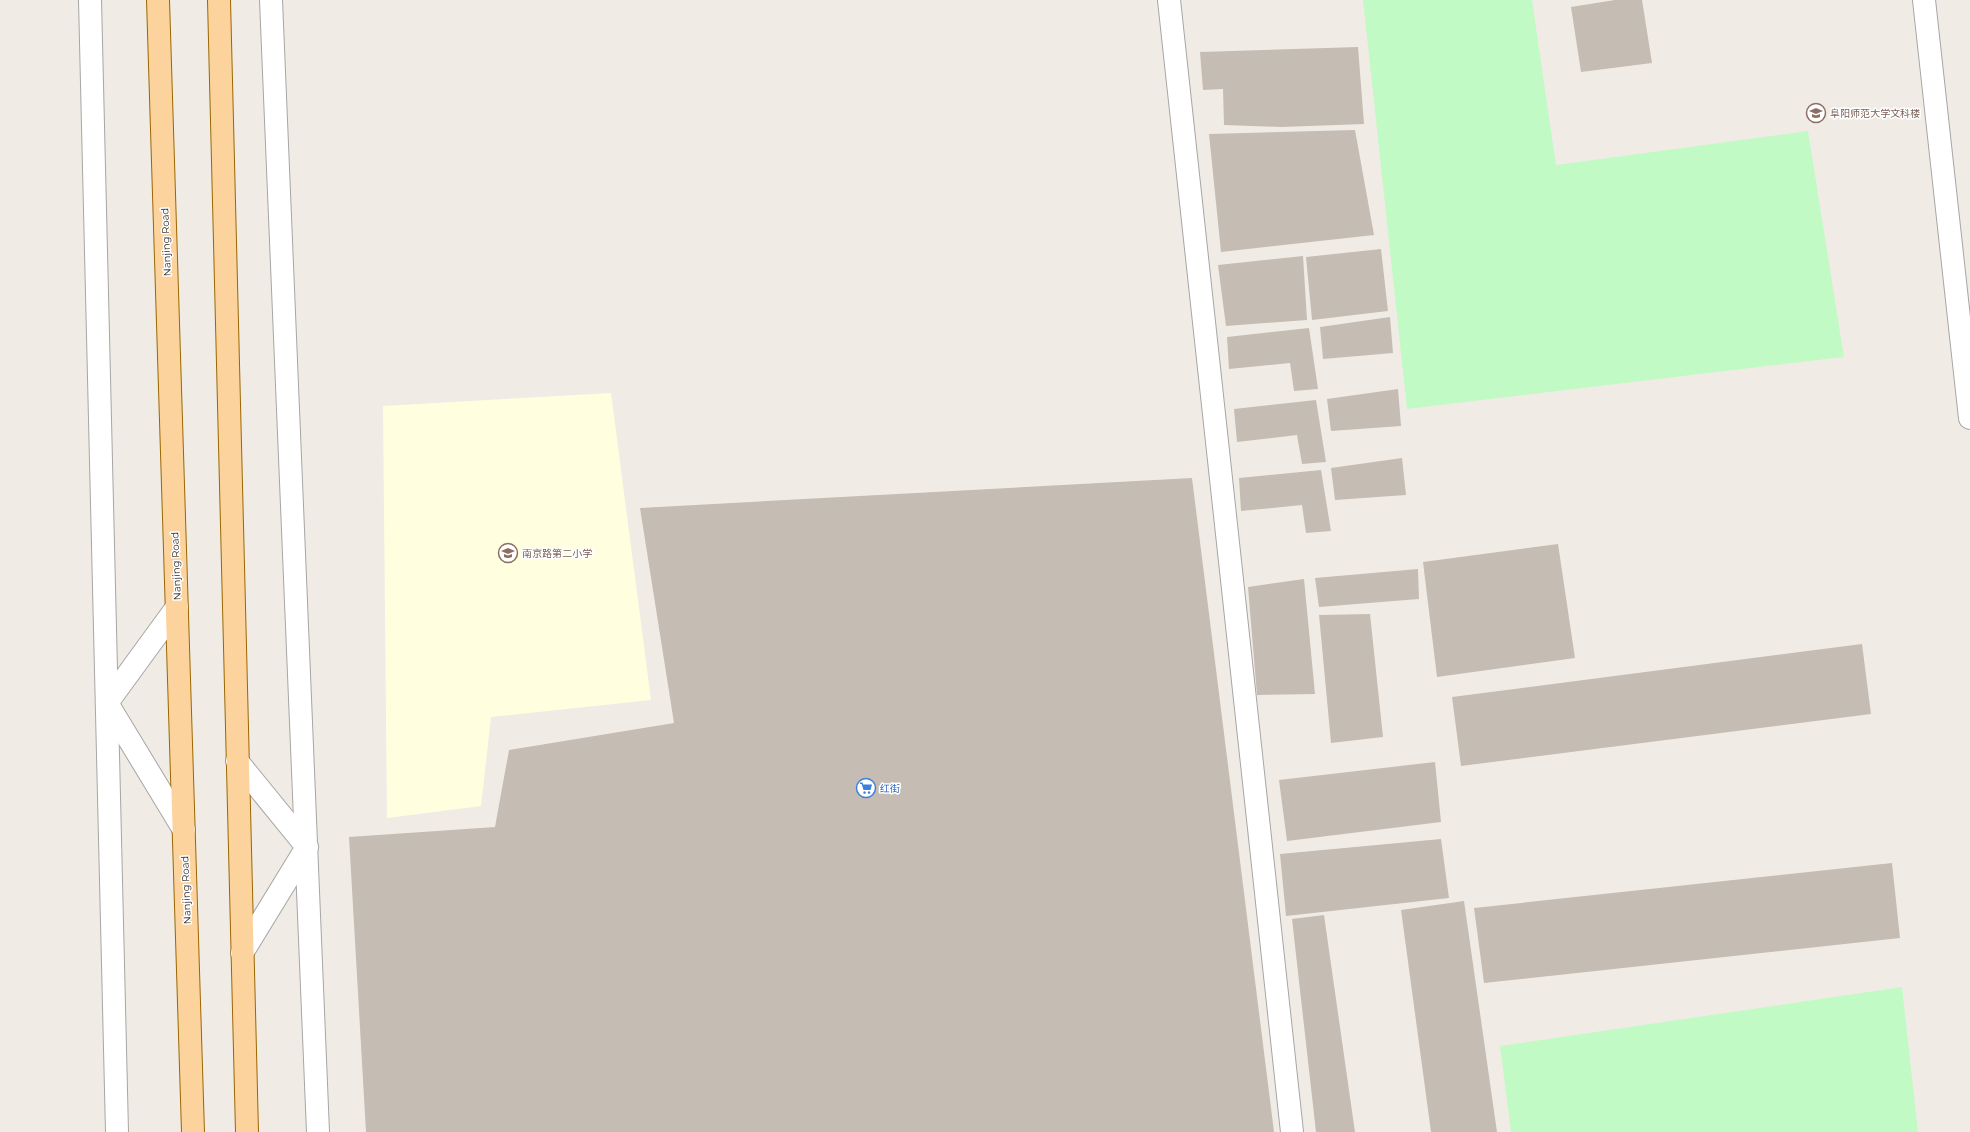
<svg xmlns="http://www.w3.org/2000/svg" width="1970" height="1132" font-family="Montserrat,'Noto Sans SC',sans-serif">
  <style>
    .education { fill: #ffffdf }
    .park { fill: #c2fac6 }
    .building { fill: #c5bcb4 }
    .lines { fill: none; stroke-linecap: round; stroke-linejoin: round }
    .pedestrian-casing { stroke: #a6a6a6; stroke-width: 24 }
    .minor-casing { stroke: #a6a6a6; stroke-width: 24 }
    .tertiary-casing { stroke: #a6a6a6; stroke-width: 24 }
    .primary-casing { stroke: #9a6700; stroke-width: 24 }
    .pedestrian { stroke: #fff; stroke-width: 22 }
    .minor { stroke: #fff; stroke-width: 22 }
    .tertiary { stroke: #fff; stroke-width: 22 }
    .primary { stroke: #fdd39d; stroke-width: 22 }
    .labels { text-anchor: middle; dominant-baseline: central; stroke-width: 3; stroke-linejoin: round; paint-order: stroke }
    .education-label { font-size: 10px; fill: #785e54; stroke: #fff; text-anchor: start }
    .street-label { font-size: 10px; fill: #1f1f1f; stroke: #fff }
    .shop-label { font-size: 10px; fill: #366cbe; stroke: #fff; text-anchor: start }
  </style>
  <rect width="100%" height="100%" fill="#f0ece5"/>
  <polygon class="education" points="611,393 651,700 491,717 481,806 387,818 383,406"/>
  <g class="park">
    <polygon points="1363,0 1532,0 1556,165 1808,131 1844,357 1407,409"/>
    <polygon points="1902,987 1918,1132 1511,1132 1500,1046"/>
  </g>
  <g class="building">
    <polygon points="1615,0 1642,0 1652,63 1581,72 1571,7"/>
    <polygon points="1358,47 1364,124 1282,127 1224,125 1223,89 1203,90 1200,52"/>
    <polygon points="1355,130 1374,235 1221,252 1209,134"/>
    <polygon points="1381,249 1388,311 1312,320 1306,257"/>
    <polygon points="1303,256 1307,320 1226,326 1218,265"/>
    <polygon points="1390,317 1393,353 1323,359 1320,327"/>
    <polygon points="1309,328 1318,389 1294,391 1290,363 1229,369 1227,337"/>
    <polygon points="1398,389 1401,426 1331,431 1327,399"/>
    <polygon points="1316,400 1326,462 1302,464 1297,435 1237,442 1234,409"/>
    <polygon points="1402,458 1406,495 1335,500 1331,468"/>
    <polygon points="1321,470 1331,531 1306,533 1302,505 1241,511 1239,478"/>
    <polygon points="1192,478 1274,1132 366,1132 349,837 495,827 509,750 674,723 640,508"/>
    <polygon points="1558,544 1575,658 1437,677 1423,562"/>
    <polygon points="1418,569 1419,599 1319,607 1315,578"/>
    <polygon points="1304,579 1315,694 1257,695 1248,587"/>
    <polygon points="1370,614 1383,737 1331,743 1319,615"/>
    <polygon points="1862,644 1871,714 1461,766 1452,697"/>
    <polygon points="1435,762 1441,822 1287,841 1279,780"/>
    <polygon points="1441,839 1449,898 1286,916 1280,854"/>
    <polygon points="1892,863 1900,938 1484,983 1474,908"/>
    <polygon points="1464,901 1497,1132 1431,1132 1401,910"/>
    <polygon points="1324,915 1355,1132 1316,1132 1292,919"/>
  </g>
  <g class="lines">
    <defs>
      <polyline id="pedestrian" points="1924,0 1970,418"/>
      <polyline id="minor" points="1169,0 1292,1132"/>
      <g id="tertiary">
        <polyline points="90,0 117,1132"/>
        <polyline points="271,0 318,1132"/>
        <polyline points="177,607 107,703 184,830"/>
        <polyline points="237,761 307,847 242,953"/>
      </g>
      <g id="primary">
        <polyline points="158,0 193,1132"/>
        <polyline points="219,0 247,1132"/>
      </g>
    </defs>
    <use href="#pedestrian" class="pedestrian-casing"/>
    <use href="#minor" class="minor-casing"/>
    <use href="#tertiary" class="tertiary-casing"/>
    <use href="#primary" class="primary-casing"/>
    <use href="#pedestrian" class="pedestrian"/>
    <use href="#minor" class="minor"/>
    <use href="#tertiary" class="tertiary"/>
    <use href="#primary" class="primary"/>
  </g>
  <defs>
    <symbol id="university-ring" viewBox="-11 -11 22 22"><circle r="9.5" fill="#fff" stroke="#8d6e63" stroke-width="1.5"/><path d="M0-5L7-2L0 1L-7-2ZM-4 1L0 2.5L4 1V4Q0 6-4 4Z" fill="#8d6e63"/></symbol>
    <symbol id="school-ring" viewBox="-11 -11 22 22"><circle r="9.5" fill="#fff" stroke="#8d6e63" stroke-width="1.5"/><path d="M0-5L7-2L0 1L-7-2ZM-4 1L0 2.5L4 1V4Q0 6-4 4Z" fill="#8d6e63"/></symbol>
    <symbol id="supermarket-ring" viewBox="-11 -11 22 22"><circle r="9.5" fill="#fff" stroke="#3f7fe0" stroke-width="1.5"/><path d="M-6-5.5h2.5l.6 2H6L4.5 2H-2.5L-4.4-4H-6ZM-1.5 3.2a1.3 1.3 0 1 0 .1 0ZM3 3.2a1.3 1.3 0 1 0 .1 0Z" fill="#3f7fe0"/></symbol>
  </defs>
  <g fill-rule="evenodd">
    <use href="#university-ring" x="1805" y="102" width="22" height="22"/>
    <use href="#school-ring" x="497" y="542" width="22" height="22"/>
    <use href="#supermarket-ring" x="855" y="777" width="22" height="22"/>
  </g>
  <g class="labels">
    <g class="education-label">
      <text x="1830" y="113">阜阳师范大学文科楼</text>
      <text x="522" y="553">南京路第二小学</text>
    </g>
    <g class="street-label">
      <text transform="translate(166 242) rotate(-92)">Nanjing Road</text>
      <text transform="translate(176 566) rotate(-92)">Nanjing Road</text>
      <text transform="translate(186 890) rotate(-92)">Nanjing Road</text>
    </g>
    <g class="shop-label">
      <text x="880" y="788">红街</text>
    </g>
  </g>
</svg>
